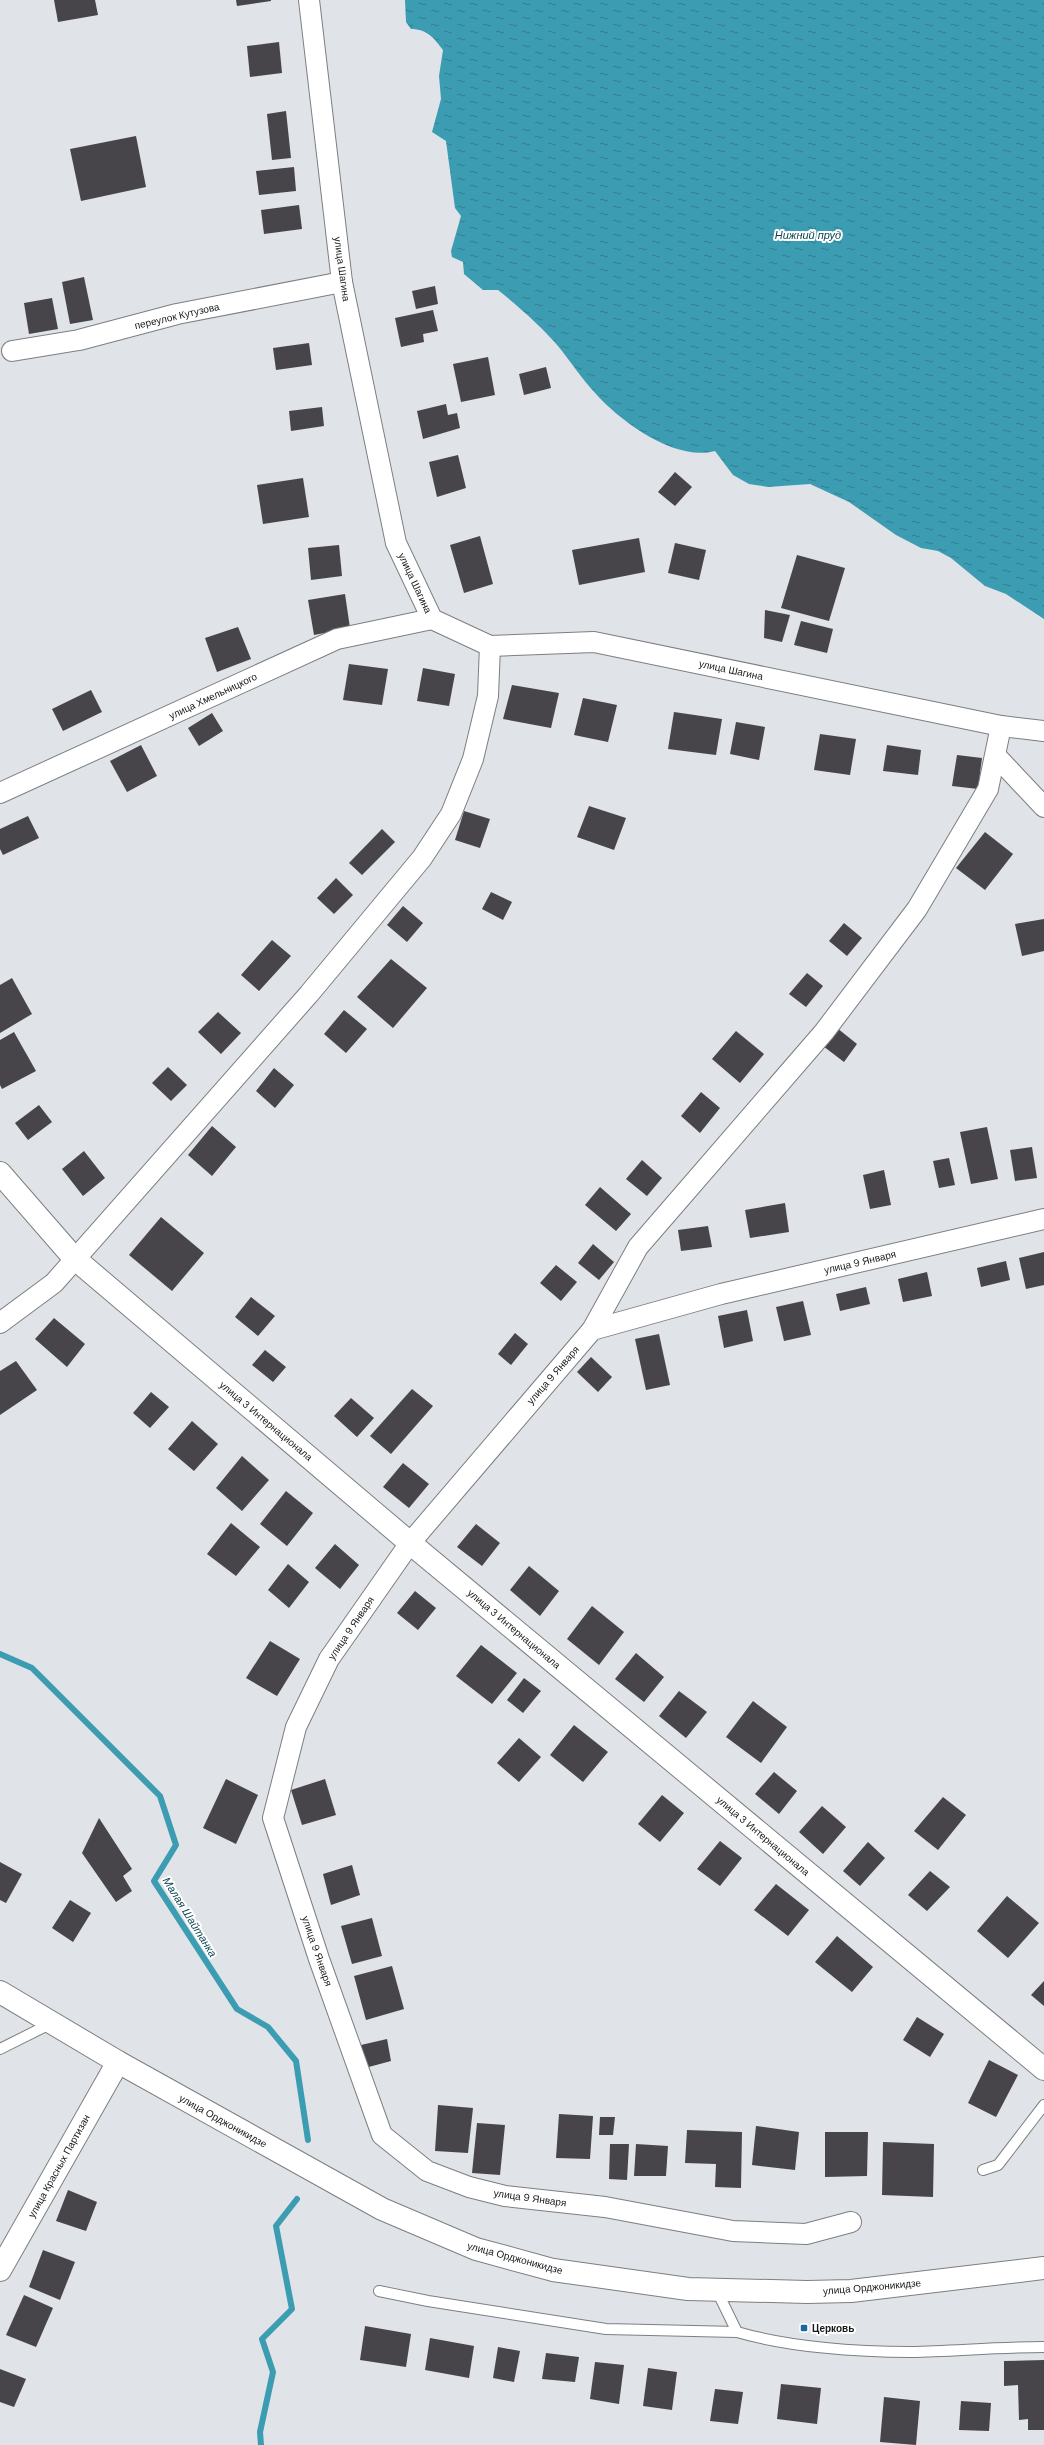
<svg xmlns="http://www.w3.org/2000/svg" width="1044" height="2445" font-family="'DM Sans',sans-serif">
  <style>
    .water { fill: url(#water-ripples) }
    .lines { fill: none; stroke-linecap: round; stroke-linejoin: round }
    .stream { stroke: #3b9cb2; stroke-width: 6 }
    .building { fill: #474549 }
    .lane-casing { stroke: #7c7f82; stroke-width: 12 }
    .street-casing { stroke: #7c7f82; stroke-width: 22 }
    .secondary-casing { stroke: #7c7f82; stroke-width: 24 }
    .lane { stroke: #fff; stroke-width: 10 }
    .street { stroke: #fff; stroke-width: 20 }
    .secondary { stroke: #fff; stroke-width: 22 }
    .poi-dot { fill: #186a9c; stroke: #fff; stroke-width: 1.5 }
    .labels { text-anchor: middle; dominant-baseline: central; stroke-width: 4; stroke-linejoin: round; paint-order: stroke }
    .street-label { font-size: 10px; fill: #17181a; stroke: #fff }
    .poi-label { font-size: 10px; font-weight: bold; fill: #17181a; stroke: #fff; text-anchor: start }
    .water-label { font-size: 11px; font-style: italic; fill: #0c4652; stroke: #fff }
  </style>
  <defs>
    <pattern id="water-ripples" width="26" height="14" patternUnits="userSpaceOnUse"><rect width="26" height="14" fill="#3b9cb2"/><path d="M2 4q2-2 4 0t4 0M15 11q2-2 4 0t4 0" fill="none" stroke="#317e90"/></pattern>
  </defs>
  <rect width="100%" height="100%" fill="#e0e3e7"/>
  <path class="water" d="M 405,0 L 1044,0 L 1044,619 L 1006,594 L 985,586 L 951,558 L 938,551 L 921,548 L 896,535 L 849,502 L 810,484 L 768,487 L 749,484 L 733,475 L 715,451 C 676,462 621,422 596,394 C 582,379 571,362 558,346 C 542,327 518,306 498,290 L 483,290 L 464,274 L 463,262 L 452,257 L 451,251 L 461,216 L 455,208 L 446,141 L 432,132 L 441,99 L 439,76 L 443,50 C 434,38 427,29 411,29 L 406,22 Z"/>
  <g class="lines">
    <g class="stream">
      <polyline points="0,1654 32,1668 160,1796 176,1845 154,1881 237,2009 268,2027 296,2061 308,2140"/>
      <polyline points="261,2445 260,2432 273,2372 262,2339 292,2309 276,2226 297,2199"/>
    </g>
  </g>
  <g class="building">
    <polygon points="54,0 95,0 98,15 58,22"/>
    <polygon points="236,0 271,0 271,1 237,6"/>
    <polygon points="279,42 282,73 250,77 247,46"/>
    <polygon points="286,111 291,158 272,160 267,114"/>
    <polygon points="136,136 146,187 81,201 70,149"/>
    <polygon points="294,167 296,191 259,195 256,171"/>
    <polygon points="299,205 302,229 264,234 261,210"/>
    <polygon points="84,277 93,320 70,324 62,282"/>
    <polygon points="435,286 438,304 416,309 412,291"/>
    <polygon points="52,298 58,329 29,334 24,303"/>
    <polygon points="433,310 438,331 423,334 424,342 401,347 395,318"/>
    <polygon points="309,343 312,365 276,370 273,348"/>
    <polygon points="488,357 495,395 461,402 453,364"/>
    <polygon points="546,367 551,388 524,395 519,374"/>
    <polygon points="446,404 448,415 457,413 460,428 423,439 417,411"/>
    <polygon points="322,407 324,426 291,431 289,411"/>
    <polygon points="458,455 466,488 437,497 429,462"/>
    <polygon points="675,472 692,487 675,506 658,492"/>
    <polygon points="303,478 309,517 263,524 257,485"/>
    <polygon points="480,536 493,584 464,593 450,545"/>
    <polygon points="639,538 645,572 579,585 572,550"/>
    <polygon points="675,543 706,550 699,580 668,573"/>
    <polygon points="339,545 342,576 311,580 308,548"/>
    <polygon points="797,555 845,568 829,621 781,608"/>
    <polygon points="345,594 350,628 314,635 308,600"/>
    <polygon points="765,610 790,615 782,642 764,638"/>
    <polygon points="801,621 833,629 827,653 794,645"/>
    <polygon points="238,627 251,659 217,672 205,638"/>
    <polygon points="349,664 388,669 382,705 343,700"/>
    <polygon points="423,668 455,674 449,706 417,701"/>
    <polygon points="512,685 559,693 551,728 503,719"/>
    <polygon points="91,690 102,712 63,731 52,709"/>
    <polygon points="583,698 617,705 608,742 574,735"/>
    <polygon points="674,712 722,719 716,755 668,749"/>
    <polygon points="212,713 223,731 199,746 188,728"/>
    <polygon points="736,722 765,727 759,760 730,754"/>
    <polygon points="820,734 856,739 850,775 814,770"/>
    <polygon points="141,745 157,776 127,792 110,761"/>
    <polygon points="887,745 921,750 918,775 883,771"/>
    <polygon points="957,755 982,758 978,789 952,786"/>
    <polygon points="589,806 626,818 614,850 577,837"/>
    <polygon points="464,811 490,819 480,848 455,840"/>
    <polygon points="28,816 39,838 3,855 0,849 0,829"/>
    <polygon points="382,829 395,842 362,875 349,863"/>
    <polygon points="985,832 1013,854 985,890 956,868"/>
    <polygon points="336,878 353,895 334,914 317,898"/>
    <polygon points="491,892 512,902 503,920 482,909"/>
    <polygon points="403,906 423,923 407,942 387,925"/>
    <polygon points="1044,919 1044,951 1022,956 1015,924"/>
    <polygon points="844,923 862,938 847,956 829,941"/>
    <polygon points="272,940 291,956 259,991 241,975"/>
    <polygon points="391,959 427,988 393,1028 357,997"/>
    <polygon points="807,973 823,986 806,1007 789,994"/>
    <polygon points="12,978 32,1014 0,1033 0,985"/>
    <polygon points="344,1010 367,1029 346,1053 324,1034"/>
    <polygon points="218,1012 241,1033 221,1054 198,1032"/>
    <polygon points="837,1028 857,1044 844,1062 823,1046"/>
    <polygon points="736,1031 764,1054 740,1083 712,1059"/>
    <polygon points="14,1032 36,1071 2,1089 0,1085 0,1040"/>
    <polygon points="168,1067 187,1085 171,1101 152,1083"/>
    <polygon points="274,1068 294,1085 275,1108 256,1091"/>
    <polygon points="701,1092 720,1108 700,1133 681,1116"/>
    <polygon points="39,1105 52,1122 28,1140 15,1123"/>
    <polygon points="212,1126 236,1147 212,1176 188,1155"/>
    <polygon points="987,1127 998,1179 971,1184 960,1132"/>
    <polygon points="1032,1147 1037,1178 1015,1181 1010,1150"/>
    <polygon points="84,1151 105,1178 83,1196 62,1169"/>
    <polygon points="949,1158 955,1185 939,1188 933,1161"/>
    <polygon points="642,1160 662,1178 647,1196 626,1179"/>
    <polygon points="884,1170 891,1205 870,1209 863,1175"/>
    <polygon points="600,1187 631,1214 616,1231 585,1205"/>
    <polygon points="785,1203 789,1232 750,1238 745,1210"/>
    <polygon points="161,1217 204,1253 172,1291 129,1255"/>
    <polygon points="708,1226 712,1247 681,1251 678,1230"/>
    <polygon points="593,1244 614,1262 599,1280 578,1263"/>
    <polygon points="1044,1252 1044,1285 1026,1289 1019,1258"/>
    <polygon points="1006,1261 1010,1280 981,1287 977,1268"/>
    <polygon points="556,1265 577,1282 561,1301 540,1283"/>
    <polygon points="927,1272 932,1296 903,1302 898,1279"/>
    <polygon points="866,1287 870,1304 840,1311 836,1294"/>
    <polygon points="251,1297 275,1316 258,1336 235,1317"/>
    <polygon points="803,1301 811,1335 784,1341 776,1307"/>
    <polygon points="747,1310 753,1341 724,1348 718,1316"/>
    <polygon points="54,1318 85,1344 67,1367 35,1339"/>
    <polygon points="515,1333 528,1344 511,1365 498,1354"/>
    <polygon points="659,1334 670,1385 646,1390 635,1339"/>
    <polygon points="265,1350 286,1367 273,1382 252,1365"/>
    <polygon points="591,1357 612,1377 598,1392 577,1372"/>
    <polygon points="16,1361 37,1390 0,1415 0,1371"/>
    <polygon points="412,1389 433,1406 391,1454 370,1436"/>
    <polygon points="151,1392 169,1407 150,1428 133,1413"/>
    <polygon points="351,1398 374,1418 357,1437 334,1416"/>
    <polygon points="192,1421 218,1444 194,1471 168,1449"/>
    <polygon points="242,1456 269,1480 242,1511 216,1488"/>
    <polygon points="403,1463 429,1484 409,1508 383,1487"/>
    <polygon points="286,1491 313,1513 287,1546 260,1524"/>
    <polygon points="231,1523 260,1547 236,1576 207,1554"/>
    <polygon points="476,1524 500,1543 482,1566 457,1547"/>
    <polygon points="335,1544 359,1565 340,1589 315,1568"/>
    <polygon points="288,1564 309,1582 289,1608 268,1590"/>
    <polygon points="529,1566 559,1591 540,1616 510,1590"/>
    <polygon points="415,1591 436,1608 418,1630 397,1613"/>
    <polygon points="592,1606 624,1632 599,1665 567,1639"/>
    <polygon points="270,1641 300,1659 277,1696 246,1678"/>
    <polygon points="481,1645 517,1673 492,1704 456,1676"/>
    <polygon points="636,1653 664,1677 644,1702 615,1679"/>
    <polygon points="524,1678 541,1691 523,1713 507,1700"/>
    <polygon points="679,1691 707,1712 686,1738 659,1716"/>
    <polygon points="753,1701 787,1727 761,1763 726,1737"/>
    <polygon points="574,1725 608,1752 583,1782 550,1755"/>
    <polygon points="519,1738 541,1757 519,1782 497,1763"/>
    <polygon points="774,1772 797,1791 779,1814 755,1794"/>
    <polygon points="226,1779 258,1795 236,1844 203,1828"/>
    <polygon points="325,1779 336,1815 302,1825 291,1790"/>
    <polygon points="662,1795 684,1813 660,1842 638,1824"/>
    <polygon points="943,1797 966,1815 938,1850 914,1831"/>
    <polygon points="822,1806 846,1827 823,1854 799,1832"/>
    <polygon points="99,1818 132,1869 123,1876 132,1891 116,1902 82,1853"/>
    <polygon points="720,1841 742,1858 720,1886 697,1869"/>
    <polygon points="868,1842 885,1858 860,1886 843,1871"/>
    <polygon points="0,1862 22,1874 6,1903 0,1900"/>
    <polygon points="352,1865 360,1895 331,1905 323,1874"/>
    <polygon points="930,1871 950,1887 927,1911 908,1895"/>
    <polygon points="776,1884 809,1910 788,1936 754,1910"/>
    <polygon points="1007,1896 1039,1923 1008,1958 977,1931"/>
    <polygon points="70,1900 91,1913 73,1942 52,1928"/>
    <polygon points="372,1918 382,1956 352,1964 341,1926"/>
    <polygon points="837,1936 873,1967 852,1992 815,1962"/>
    <polygon points="392,1966 404,2009 366,2020 354,1976"/>
    <polygon points="1044,1981 1044,2006 1031,1995"/>
    <polygon points="917,2017 944,2034 930,2057 903,2040"/>
    <polygon points="387,2039 391,2061 365,2068 361,2045"/>
    <polygon points="989,2060 1018,2075 996,2117 968,2103"/>
    <polygon points="438,2105 473,2108 468,2153 435,2151"/>
    <polygon points="559,2114 593,2116 590,2159 556,2158"/>
    <polygon points="600,2117 615,2117 613,2135 599,2135"/>
    <polygon points="477,2123 505,2125 500,2175 472,2173"/>
    <polygon points="756,2126 799,2132 795,2170 752,2165"/>
    <polygon points="687,2130 742,2132 741,2188 715,2187 716,2164 685,2163"/>
    <polygon points="825,2132 868,2132 867,2176 825,2177"/>
    <polygon points="883,2142 934,2144 933,2197 882,2195"/>
    <polygon points="610,2144 629,2144 627,2180 609,2179"/>
    <polygon points="636,2144 668,2146 666,2176 634,2176"/>
    <polygon points="68,2190 97,2202 86,2231 56,2221"/>
    <polygon points="43,2250 75,2262 60,2300 29,2287"/>
    <polygon points="24,2295 53,2308 36,2347 6,2335"/>
    <polygon points="365,2326 411,2334 406,2367 360,2360"/>
    <polygon points="430,2338 474,2346 469,2378 425,2370"/>
    <polygon points="498,2347 520,2351 514,2382 493,2378"/>
    <polygon points="546,2353 579,2357 575,2382 542,2379"/>
    <polygon points="1044,2360 1044,2430 1028,2430 1028,2419 1019,2420 1018,2385 1004,2386 1004,2361"/>
    <polygon points="595,2362 624,2365 619,2404 590,2399"/>
    <polygon points="648,2368 677,2372 672,2410 643,2406"/>
    <polygon points="0,2369 26,2379 14,2407 0,2402"/>
    <polygon points="781,2384 821,2388 817,2424 777,2419"/>
    <polygon points="715,2389 743,2392 738,2424 710,2421"/>
    <polygon points="884,2397 920,2401 916,2445 880,2442"/>
    <polygon points="961,2401 991,2403 989,2431 959,2430"/>
  </g>
  <g class="lines">
    <defs>
      <g id="lane">
        <polyline points="0,2049 52,2023"/>
        <polyline points="983,2170 998,2165 1044,2105"/>
        <path d="M 716,2289 L 737,2332 C 788,2347 857,2352 911,2352 C 955,2351 999,2347 1044,2347"/>
        <polyline points="379,2291 428,2301 606,2329 737,2332"/>
      </g>
      <g id="street">
        <polyline points="309,0 342,282 396,543 432,619 490,646 594,642 1001,726 1044,731"/>
        <polyline points="12,351 79,340 177,314 342,282"/>
        <polyline points="996,756 1044,807"/>
        <polyline points="0,793 337,639 432,619"/>
        <polyline points="0,1323 54,1283 309,994 422,858 451,814 473,759 488,696 490,646"/>
        <polyline points="592,1330 638,1247 824,1032 917,909 988,789 1001,726"/>
        <polyline points="851,2222 806,2234 733,2231 605,2207 505,2196 469,2187 427,2171 382,2135 319,1959 273,1818 296,1727 329,1659 410,1543 592,1330 721,1294 1044,1219"/>
      </g>
      <g id="secondary">
        <polyline points="0,1173 74,1258 410,1543 1044,2069"/>
        <polyline points="0,1992 118,2062 382,2209 476,2249 553,2270 688,2289 807,2292 851,2291 1044,2268"/>
        <polyline points="0,2270 118,2062"/>
      </g>
    </defs>
    <use href="#lane" class="lane-casing"/>
    <use href="#street" class="street-casing"/>
    <use href="#secondary" class="secondary-casing"/>
    <use href="#lane" class="lane"/>
    <use href="#street" class="street"/>
    <use href="#secondary" class="secondary"/>
  </g>
  <rect class="poi-dot" x="800" y="2324" width="8" height="8" rx="2"/>
  <g class="labels">
    <g class="street-label">
      <text transform="translate(342 269) rotate(82)">улица Шагина</text>
      <text transform="translate(177 316) rotate(-13)">переулок Кутузова</text>
      <text transform="translate(415 583) rotate(65)">улица Шагина</text>
      <text transform="translate(731 670) rotate(12)">улица Шагина</text>
      <text transform="translate(213 696) rotate(-25)">улица Хмельницкого</text>
      <text transform="translate(860 1262) rotate(-13)">улица 9 Января</text>
      <text transform="translate(553 1375) rotate(-49)">улица 9 Января</text>
      <text transform="translate(266 1421) rotate(40)">улица 3 Интернационала</text>
      <text transform="translate(351 1628) rotate(-56)">улица 9 Января</text>
      <text transform="translate(514 1629) rotate(40)">улица 3 Интернационала</text>
      <text transform="translate(763 1836) rotate(40)">улица 3 Интернационала</text>
      <text transform="translate(317 1951) rotate(71)">улица 9 Января</text>
      <text transform="translate(223 2121) rotate(29)">улица Орджоникидзе</text>
      <text transform="translate(59 2166) rotate(-61)">улица Красных Партизан</text>
      <text transform="translate(530 2198) rotate(8)">улица 9 Января</text>
      <text transform="translate(515 2258) rotate(15)">улица Орджоникидзе</text>
      <text transform="translate(872 2287) rotate(-5)">улица Орджоникидзе</text>
    </g>
    <g class="poi-label">
      <text x="812" y="2328">Церковь</text>
    </g>
    <g class="water-label">
      <text x="808" y="235">Нижний пруд</text>
      <text transform="translate(190 1917) rotate(58)">Малая Шайтанка</text>
    </g>
  </g>
</svg>
